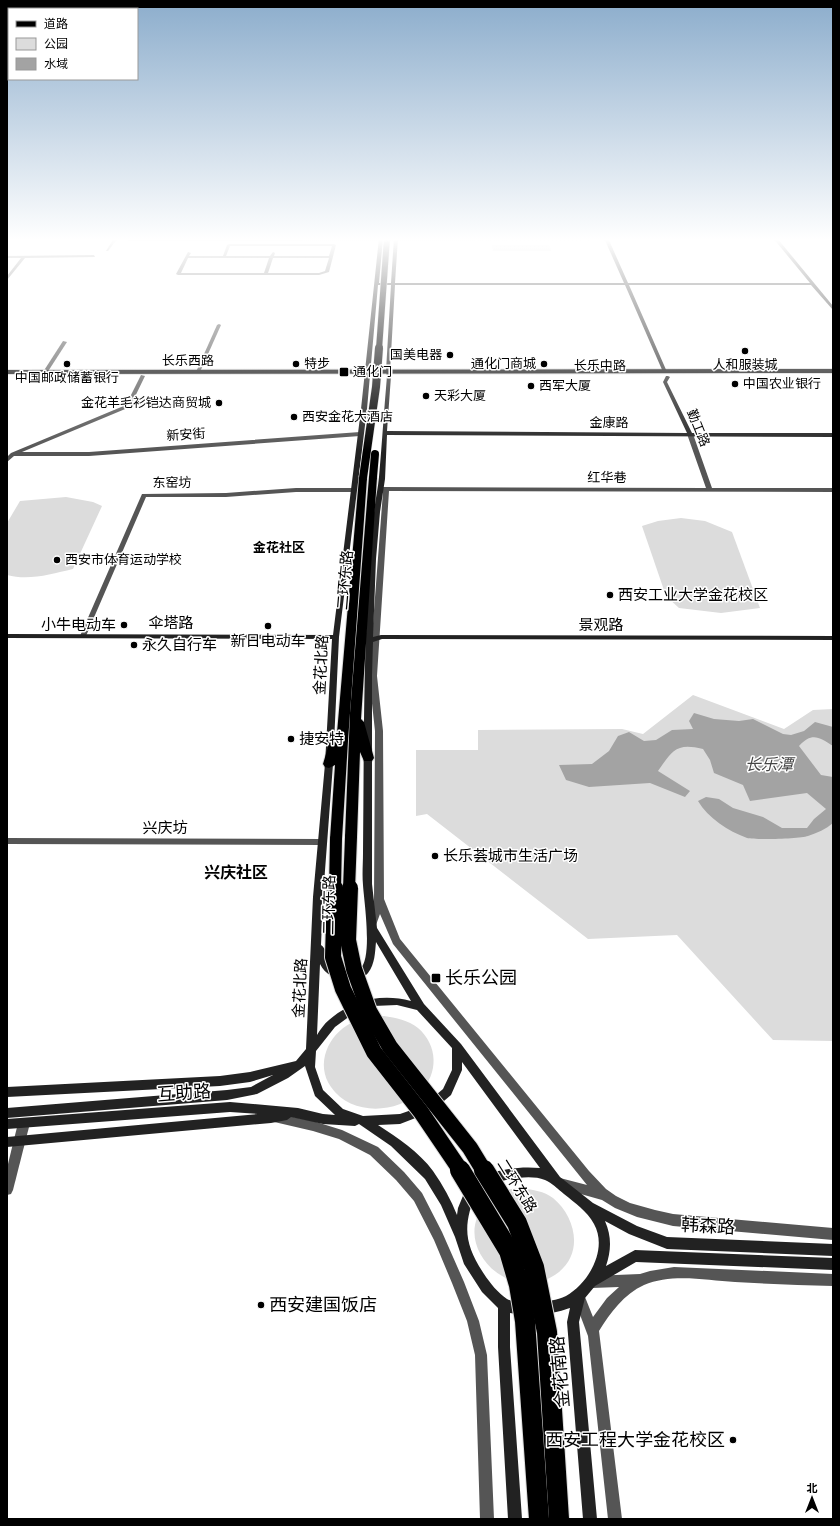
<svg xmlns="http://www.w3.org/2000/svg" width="840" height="1526" font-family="Signika,'Noto Sans SC',sans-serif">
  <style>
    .green { fill: #dcdcdc }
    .water { fill: #a3a3a3 }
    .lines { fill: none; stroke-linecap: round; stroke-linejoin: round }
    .primary-casing { stroke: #dbdbdb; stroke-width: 2 }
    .highway-casing { stroke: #dbdbdb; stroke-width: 2 }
    .street { fill: #555; fill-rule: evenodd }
    .secondary { fill: #222; fill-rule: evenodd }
    .primary { fill: #000; fill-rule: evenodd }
    .highway { fill: #000; fill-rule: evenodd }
    .highway-bridge-far4-casing { stroke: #dbdbdb; stroke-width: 7; stroke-linecap: butt }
    .highway-bridge-far3-casing { stroke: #dbdbdb; stroke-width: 9; stroke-linecap: butt }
    .highway-bridge-far2-casing { stroke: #dbdbdb; stroke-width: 14; stroke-linecap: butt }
    .highway-bridge-far1-casing { stroke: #dbdbdb; stroke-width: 18; stroke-linecap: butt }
    .highway-bridge-casing { stroke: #dbdbdb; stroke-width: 22; stroke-linecap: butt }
    .highway-bridge-far4 { stroke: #000; stroke-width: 6 }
    .highway-bridge-far3 { stroke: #000; stroke-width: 8 }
    .highway-bridge-far2 { stroke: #000; stroke-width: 12 }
    .highway-bridge-far1 { stroke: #000; stroke-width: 16 }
    .highway-bridge { stroke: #000; stroke-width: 20 }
    .poi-dot { fill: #000; stroke: #fff; stroke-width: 1.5 }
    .labels { text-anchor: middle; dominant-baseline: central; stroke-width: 3; stroke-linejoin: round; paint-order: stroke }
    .far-poi-label { font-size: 13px; fill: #000; stroke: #fff; text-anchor: start }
    .far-street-label { font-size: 13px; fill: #000; stroke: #fff }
    .far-neighbourhood-label { font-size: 13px; font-weight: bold; fill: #000; stroke: #fff }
    .street-label { font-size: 15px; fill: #000; stroke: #fff }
    .poi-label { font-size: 15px; fill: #000; stroke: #fff; text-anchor: start }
    .water-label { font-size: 16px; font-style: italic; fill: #444; stroke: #fff }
    .neighbourhood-label { font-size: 16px; font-weight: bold; fill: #000; stroke: #fff }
    .near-poi-label { font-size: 18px; fill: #000; stroke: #fff; text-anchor: start }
    .near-street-label { font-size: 18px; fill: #000; stroke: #fff }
  </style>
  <rect width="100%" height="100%" fill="#fff"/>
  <g class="green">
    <polygon points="492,245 549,245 551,251 493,251"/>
    <path d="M 66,497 L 93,502 L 102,506 L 73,569 C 51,574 29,581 7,575 L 7,523 L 20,501 Z"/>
    <polygon points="681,518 705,521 732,532 760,608 721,613 679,608 666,596 642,526 658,521"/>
    <polygon points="693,695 784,729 813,710 833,709 833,1041 773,1040 677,935 588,939 427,814 416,816 416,750 478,750 478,730 622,729 643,734"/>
    <path d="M 384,1016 C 396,1018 408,1020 418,1028 C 438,1045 439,1074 420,1092 C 396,1114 351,1116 331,1087 C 315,1064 328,1035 351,1023 C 361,1018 373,1017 384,1016 Z"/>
    <path d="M 522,1188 C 533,1190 544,1191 553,1198 C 575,1216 584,1252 559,1272 C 511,1310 447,1243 487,1203 C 492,1197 499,1192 507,1190 C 511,1189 517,1188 522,1188 Z"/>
  </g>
  <path class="water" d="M 694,713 L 714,719 L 739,721 L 753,719 L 783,734 L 791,735 L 804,731 L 815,722 L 833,727 L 833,746 C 819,737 812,732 799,746 L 821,775 L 833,777 L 833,823 C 826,829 817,833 808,836 C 799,839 756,840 747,838 C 728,831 708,818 698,801 L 706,797 L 719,799 L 733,808 L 763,817 L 782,828 L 807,828 L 814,819 L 826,809 L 807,793 L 750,801 L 743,785 L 714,773 L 710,760 L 703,749 C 676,742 672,751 658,771 L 690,791 L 685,797 L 650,783 L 589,787 L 566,780 L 559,765 L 592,764 L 609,751 L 618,736 L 629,732 L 644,741 L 656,740 L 672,730 L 693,729 L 689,721 Z"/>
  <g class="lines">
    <defs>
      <polygon id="primary" points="833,369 833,373 7,374 7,370"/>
      <g id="highway">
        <polygon points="373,474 377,477 361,719 364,722 374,758 372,761 364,761 360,752 357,837 356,840 351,841 346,840 345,837 350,713 369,477"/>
        <polygon points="363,475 367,478 348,741 342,839 341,842 336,844 331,842 330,839 335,765 329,768 325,767 323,764 331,737 333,734 337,733 359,478"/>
      </g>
    </defs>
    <use href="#primary" class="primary-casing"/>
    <use href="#highway" class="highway-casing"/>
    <g class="street">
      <polygon points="114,238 118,238 108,251 106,251"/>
      <polygon points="608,238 607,240 130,241 128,240 130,239"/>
      <path d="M 229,244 L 334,244 L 336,245 L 329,272 L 319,275 L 178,275 L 176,274 L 188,252 L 191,253 L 189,256 L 223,256 L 227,245 ZM 230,246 L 332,246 L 329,256 L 274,256 L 275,253 L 273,252 L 270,256 L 226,256 ZM 188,258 L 269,258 L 264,273 L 181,273 ZM 273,258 L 329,258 L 325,271 L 319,273 L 268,273 Z"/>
      <polygon points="94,255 95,257 25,258 7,280 7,276 21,258 7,258 7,256"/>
      <polygon points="219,324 221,325 200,372 196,373 196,372 217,325"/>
      <polygon points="63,341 67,342 47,373 43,373 43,372"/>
      <polygon points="141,375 145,376 130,407 22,452 89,452 360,432 363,434 360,436 89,456 14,456 7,462 7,457 11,453 126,405"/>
      <polygon points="690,432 693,434 712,488 833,488 833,492 389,491 377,676 383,731 384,899 400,939 589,1171 606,1189 616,1196 630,1203 655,1210 673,1214 833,1228 833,1240 673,1226 637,1217 615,1208 602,1200 556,1187 554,1183 556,1179 560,1178 587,1185 393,944 380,914 376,925 373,927 370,925 368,923 374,899 375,731 369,676 383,492 378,489 381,487 706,488 687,434"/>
      <polygon points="296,488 353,488 356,490 353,492 296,492 226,497 146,497 86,636 83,638 80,636 142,494 226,493"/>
      <polygon points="7,838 322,839 325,840 326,842 325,844 322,845 7,844"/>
      <polygon points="274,1113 313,1121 342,1130 378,1147 404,1172 422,1193 442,1232 464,1282 479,1321 487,1355 494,1519 480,1519 475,1355 467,1321 452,1283 434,1240 414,1201 396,1180 370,1155 339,1139 313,1131 270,1121 269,1118 270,1115"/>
      <polygon points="24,1118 28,1120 30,1123 13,1190 11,1194 7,1195 7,1168 18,1123 20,1120"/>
      <path d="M 674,1267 L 833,1274 L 833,1286 C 800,1285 767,1284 735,1282 C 706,1280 671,1273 644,1285 C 624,1294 610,1313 599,1331 L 622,1519 L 608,1519 L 588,1336 L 573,1296 L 575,1292 L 579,1290 L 583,1292 L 593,1317 L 607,1298 L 619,1287 L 592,1288 L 588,1286 L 586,1282 L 588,1278 L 592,1276 L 640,1274 L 650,1271 Z"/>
    </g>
    <path class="secondary" d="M 379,238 L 383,238 L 379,283 L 391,283 L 394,238 L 398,238 L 395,283 L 624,283 L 604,238 L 608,238 L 628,283 L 810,283 L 773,238 L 777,238 L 833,306 L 833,310 L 811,285 L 629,285 L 667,372 L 665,373 L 663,372 L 625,285 L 395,285 L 390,371 L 391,376 L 387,431 L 687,433 L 663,382 L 666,376 L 668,376 L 670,377 L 667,382 L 692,433 L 833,433 L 833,437 L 387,435 L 385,479 L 380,512 L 376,559 L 373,637 L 381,635 L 833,636 L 833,640 L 382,639 L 373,642 L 372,675 L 372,884 L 377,928 L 424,1004 L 461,1044 L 560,1177 L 593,1203 L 637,1226 L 667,1237 L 833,1244 L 833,1256 L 667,1249 L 629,1234 L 605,1221 C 612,1237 611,1251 606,1266 L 635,1250 L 833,1258 L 833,1270 L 636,1262 L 595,1286 L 585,1298 L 579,1322 L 597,1519 L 583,1519 L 567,1322 L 570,1308 C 561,1311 546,1316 537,1312 L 535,1308 L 537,1304 C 546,1300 557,1301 566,1296 C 589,1283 608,1249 594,1224 C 587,1211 575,1203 564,1194 C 558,1189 552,1183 545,1180 C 532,1175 515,1178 502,1181 C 496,1182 491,1185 485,1183 L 483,1179 L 485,1175 C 502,1169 521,1166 540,1168 L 462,1062 L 462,1070 L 451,1095 L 431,1112 L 400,1124 L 378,1125 C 398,1138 419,1152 433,1171 C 443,1185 451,1200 457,1215 L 458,1208 L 467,1186 L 471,1185 L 475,1186 L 477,1190 C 463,1225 463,1242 484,1274 C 490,1283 498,1293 507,1299 C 512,1302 521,1302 527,1305 L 529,1309 L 527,1313 L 523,1315 L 510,1313 L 510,1347 L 522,1519 L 508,1519 L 498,1347 L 498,1308 L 482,1292 L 464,1264 L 455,1237 L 441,1205 L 425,1179 L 391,1146 L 359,1124 L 355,1126 L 323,1124 L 291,1117 L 287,1120 L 271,1123 L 7,1147 L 7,1137 L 258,1114 L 230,1112 L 7,1129 L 7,1119 L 230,1102 L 298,1108 L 323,1114 L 335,1115 L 315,1096 L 305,1066 L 288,1078 L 257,1094 L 227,1100 L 7,1118 L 7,1108 L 227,1090 L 251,1087 L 273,1075 L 250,1082 L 220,1086 L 7,1097 L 7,1087 L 220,1076 L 250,1072 L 296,1061 L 306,1049 L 313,897 L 325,764 L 332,639 L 7,638 L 7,634 L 333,635 L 361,409 ZM 378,285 L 391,285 L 386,371 L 387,376 C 384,410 382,443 379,477 C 378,489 375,501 374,513 C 372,528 371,543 370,558 C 363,656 364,754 363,853 C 363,863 362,875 363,885 C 364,901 373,958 360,969 C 357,971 351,972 347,972 C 323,973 332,953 321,945 L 323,897 L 333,764 L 339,637 L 367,409 ZM 376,942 L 411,1001 C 381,993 352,1000 329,1020 C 324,1024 320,1030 317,1035 L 320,964 C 327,978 342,982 357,978 C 361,977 366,976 368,973 C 375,964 375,952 376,942 ZM 397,1005 L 417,1010 L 452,1048 L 452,1070 L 443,1089 L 423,1106 L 400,1114 L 363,1116 L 343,1109 L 323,1090 L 315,1067 L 316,1051 L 335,1027 L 354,1013 L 373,1006 Z"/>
    <use href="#primary" class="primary"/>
    <use href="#highway" class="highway"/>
    <defs>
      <polyline id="highway-bridge-far4" points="379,349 387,238"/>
      <g id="highway-bridge-far3">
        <polyline points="373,477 375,454"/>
        <polyline points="363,478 376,387 379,348"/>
      </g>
      <g id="highway-bridge-far2">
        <polyline points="335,889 336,839"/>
        <polyline points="349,889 351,837"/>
      </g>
      <g id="highway-bridge-far1">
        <polyline points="335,888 333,957 343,989 374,1052 421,1112 461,1171"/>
        <polyline points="350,888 348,940 354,969 369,1011 390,1047 470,1148 484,1171"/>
      </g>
      <g id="highway-bridge">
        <polyline points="460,1170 509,1251 519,1285 525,1321 539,1519"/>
        <polyline points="484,1170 517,1223 534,1267 547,1332 559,1519"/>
      </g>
    </defs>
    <use href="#highway-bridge-far4" class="highway-bridge-far4-casing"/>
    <use href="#highway-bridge-far3" class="highway-bridge-far3-casing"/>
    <use href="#highway-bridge-far2" class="highway-bridge-far2-casing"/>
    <use href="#highway-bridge-far1" class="highway-bridge-far1-casing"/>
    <use href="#highway-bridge" class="highway-bridge-casing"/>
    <use href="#highway-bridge-far4" class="highway-bridge-far4"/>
    <use href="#highway-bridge-far3" class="highway-bridge-far3"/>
    <use href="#highway-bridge-far2" class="highway-bridge-far2"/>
    <use href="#highway-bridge-far1" class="highway-bridge-far1"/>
    <use href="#highway-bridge" class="highway-bridge"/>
  </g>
  <linearGradient id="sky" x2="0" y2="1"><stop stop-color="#8cadcc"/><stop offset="0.53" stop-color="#fff"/><stop offset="1" stop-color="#fff" stop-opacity="0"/></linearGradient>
  <rect width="840" height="452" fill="url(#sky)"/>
  <g class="poi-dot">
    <circle cx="745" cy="351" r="4"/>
    <circle cx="450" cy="355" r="4"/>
    <circle cx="67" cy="364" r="4"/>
    <circle cx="296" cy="364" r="4"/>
    <circle cx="544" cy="364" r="4"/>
    <rect x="339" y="367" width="10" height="10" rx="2"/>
    <circle cx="735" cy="384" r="4"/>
    <circle cx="531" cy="386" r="4"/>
    <circle cx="426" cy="396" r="4"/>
    <circle cx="219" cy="403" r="4"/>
    <circle cx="294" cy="417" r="4"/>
    <circle cx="57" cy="560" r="4"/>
    <circle cx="610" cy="595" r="4"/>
    <circle cx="124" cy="625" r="4"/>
    <circle cx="268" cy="626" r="4"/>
    <circle cx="134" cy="645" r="4"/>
    <circle cx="291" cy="739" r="4"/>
    <circle cx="435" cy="856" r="4"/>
    <rect x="431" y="973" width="10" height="10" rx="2"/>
    <circle cx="261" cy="1305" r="4"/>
    <circle cx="733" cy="1440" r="4"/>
  </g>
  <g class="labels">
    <g class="far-poi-label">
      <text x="442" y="355" text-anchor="end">国美电器</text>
      <text x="304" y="364">特步</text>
      <text x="536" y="364" text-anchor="end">通化门商城</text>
      <text x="745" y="365" text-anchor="middle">人和服装城</text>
      <text x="353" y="372">通化门</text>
      <text x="67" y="378" text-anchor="middle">中国邮政储蓄银行</text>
      <text x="743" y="384">中国农业银行</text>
      <text x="539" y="386">西军大厦</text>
      <text x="434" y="396">天彩大厦</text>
      <text x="211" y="403" text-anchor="end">金花羊毛衫铠达商贸城</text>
      <text x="302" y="417">西安金花大酒店</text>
      <text x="65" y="560">西安市体育运动学校</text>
    </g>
    <g class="far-street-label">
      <text x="188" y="361">长乐西路</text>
      <text x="600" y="366">长乐中路</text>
      <text x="609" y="423">金康路</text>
      <text transform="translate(698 428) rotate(68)">勤工路</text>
      <text transform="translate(186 435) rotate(-4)">新安街</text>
      <text x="607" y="478">红华巷</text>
      <text x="172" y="483">东窑坊</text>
    </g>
    <g class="far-neighbourhood-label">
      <text x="279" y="548">金花社区</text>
    </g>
    <g class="street-label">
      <text transform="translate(345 580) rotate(-85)">二环东路</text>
      <text x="171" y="623">伞塔路</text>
      <text x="601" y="625">景观路</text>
      <text transform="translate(321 665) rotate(-87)">金花北路</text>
      <text x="165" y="828">兴庆坊</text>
      <text transform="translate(329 905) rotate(-89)">二环东路</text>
      <text transform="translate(300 988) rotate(-87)">金花北路</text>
      <text transform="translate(517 1186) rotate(58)">二环东路</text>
    </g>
    <g class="poi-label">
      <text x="618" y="595">西安工业大学金花校区</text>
      <text x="116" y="625" text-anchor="end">小牛电动车</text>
      <text x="268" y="641" text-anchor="middle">新日电动车</text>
      <text x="142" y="645">永久自行车</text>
      <text x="299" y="739">捷安特</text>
      <text x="443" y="856">长乐荟城市生活广场</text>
    </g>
    <g class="water-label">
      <text x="769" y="765">长乐潭</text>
    </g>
    <g class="neighbourhood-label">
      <text x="236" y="873">兴庆社区</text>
    </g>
    <g class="near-poi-label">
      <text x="445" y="978">长乐公园</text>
      <text x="269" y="1305">西安建国饭店</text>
      <text x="725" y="1440" text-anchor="end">西安工程大学金花校区</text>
    </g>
    <g class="near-street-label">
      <text transform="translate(184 1093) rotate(-4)">互助路</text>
      <text transform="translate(708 1226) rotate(3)">韩森路</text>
      <text transform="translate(560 1372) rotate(-95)">金花南路</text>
    </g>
  </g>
  <rect width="840" height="1526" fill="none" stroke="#000000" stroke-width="16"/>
  <rect x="8" y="8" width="130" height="72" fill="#ffffff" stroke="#999999"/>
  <rect x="16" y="21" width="20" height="6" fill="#000000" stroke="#999999"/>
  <text x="44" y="28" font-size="12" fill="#000000">道路</text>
  <rect x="16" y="38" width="20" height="12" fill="#dcdcdc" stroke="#999999"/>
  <text x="44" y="48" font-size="12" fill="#000000">公园</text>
  <rect x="16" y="58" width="20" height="12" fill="#a3a3a3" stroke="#999999"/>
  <text x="44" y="68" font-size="12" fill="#000000">水域</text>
  <g transform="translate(812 1498)" stroke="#ffffff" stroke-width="3" paint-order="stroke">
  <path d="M0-3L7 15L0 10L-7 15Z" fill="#000000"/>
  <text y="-6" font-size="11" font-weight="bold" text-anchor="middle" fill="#000000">北</text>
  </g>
</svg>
